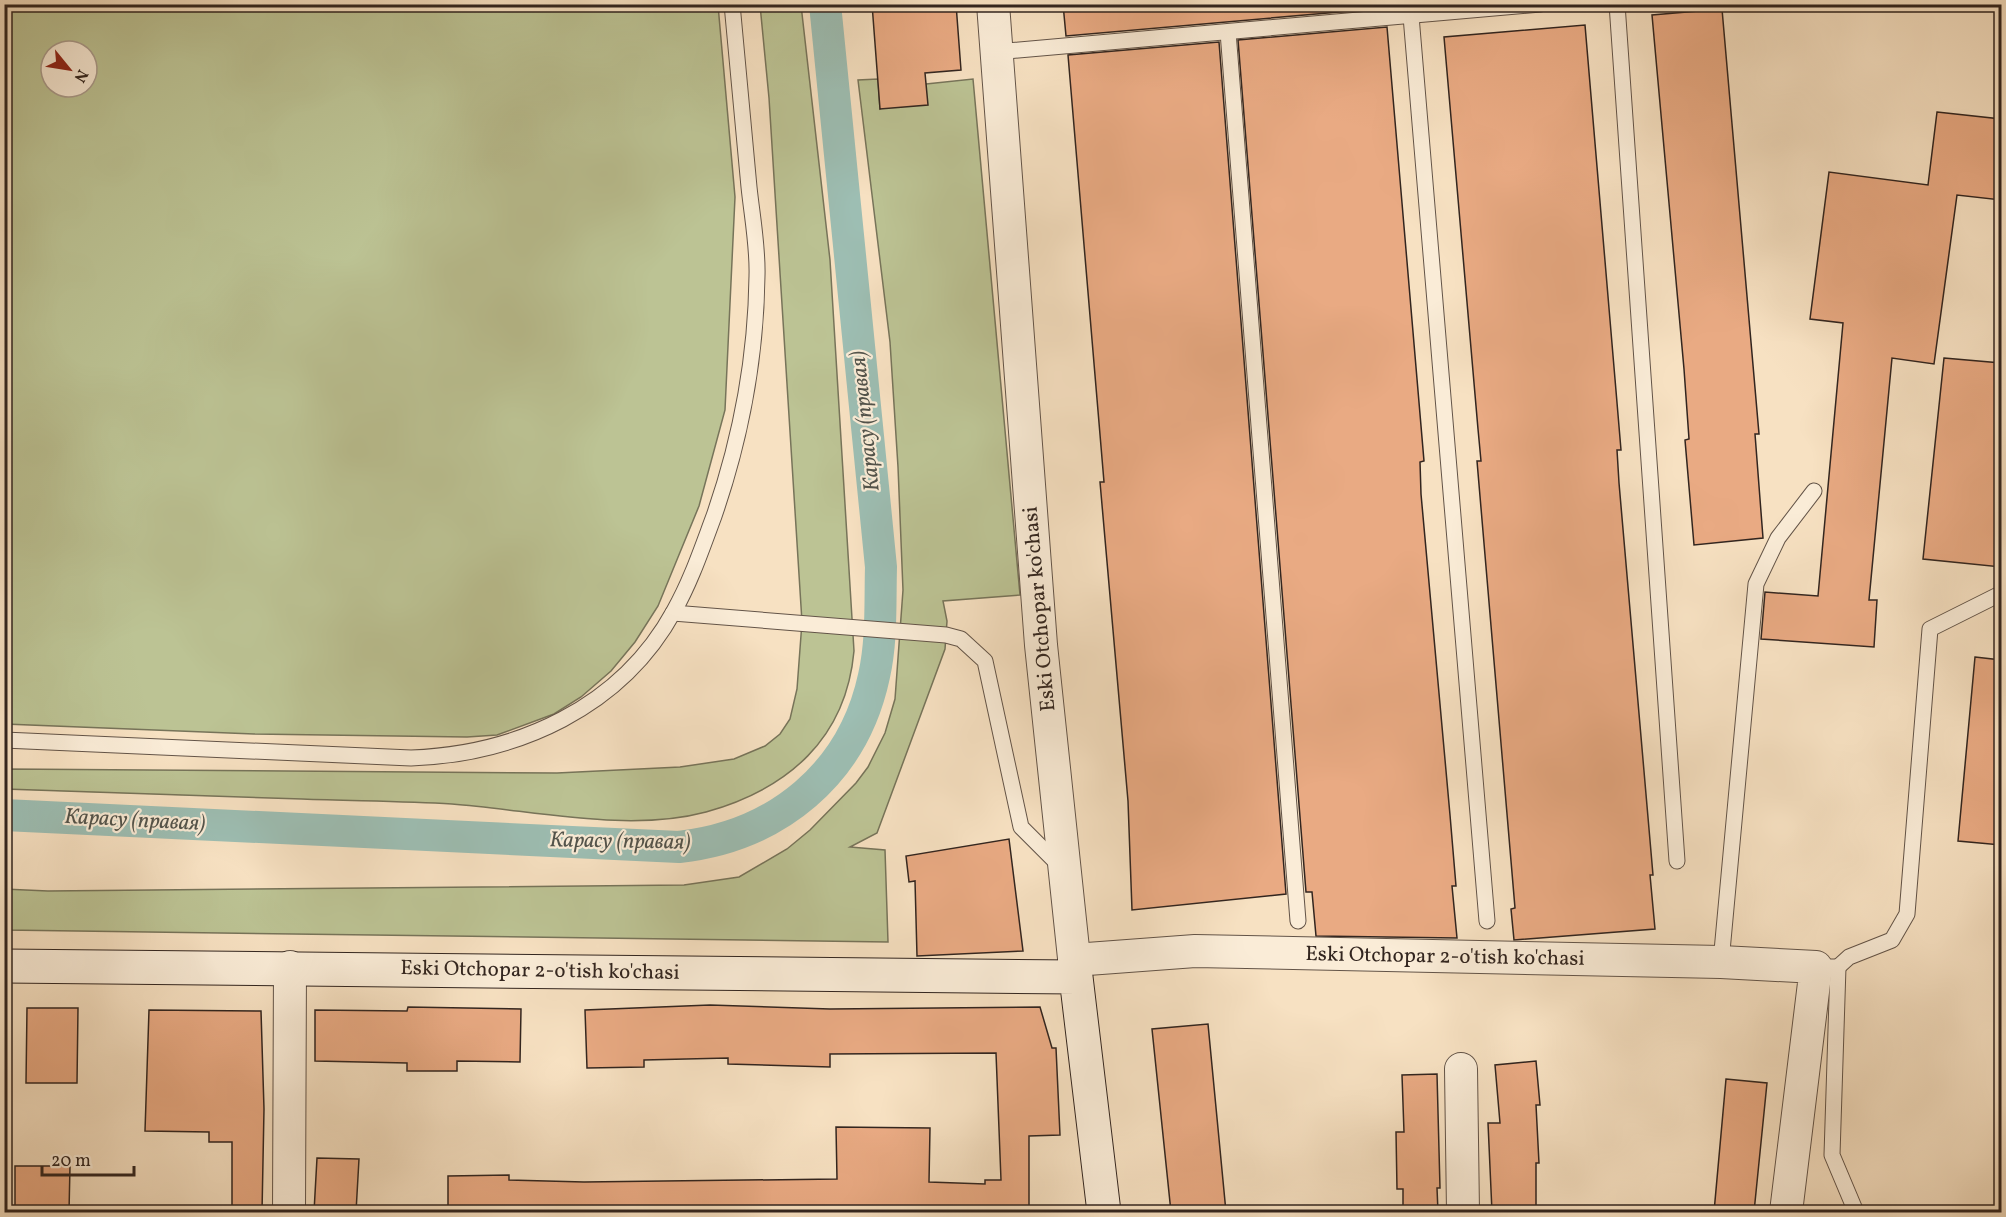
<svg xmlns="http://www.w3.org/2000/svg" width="2006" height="1217" font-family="Vollkorn,serif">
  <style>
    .green { fill: #bcc394; stroke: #77745a; stroke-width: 1.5; fill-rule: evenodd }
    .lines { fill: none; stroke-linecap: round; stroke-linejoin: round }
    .canal { stroke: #9dbeb3; stroke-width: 32 }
    .building { fill: #e9aa83; stroke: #32251f; stroke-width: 1.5 }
    .lane-casing { stroke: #635448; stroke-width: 17 }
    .street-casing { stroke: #635448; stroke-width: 34 }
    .secondary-casing { stroke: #32251f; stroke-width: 35 }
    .lane { stroke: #faecd7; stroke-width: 15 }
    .street { stroke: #faecd7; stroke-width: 32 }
    .secondary { stroke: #faecd7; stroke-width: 33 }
    .labels { text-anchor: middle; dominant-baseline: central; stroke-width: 4.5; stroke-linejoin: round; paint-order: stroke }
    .street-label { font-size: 21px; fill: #32251f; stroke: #faecd7 }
    .water-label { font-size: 22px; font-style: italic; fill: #52534b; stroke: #faecd7 }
  </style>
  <rect width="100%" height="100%" fill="#f7e1c2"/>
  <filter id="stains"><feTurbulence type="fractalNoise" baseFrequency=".00333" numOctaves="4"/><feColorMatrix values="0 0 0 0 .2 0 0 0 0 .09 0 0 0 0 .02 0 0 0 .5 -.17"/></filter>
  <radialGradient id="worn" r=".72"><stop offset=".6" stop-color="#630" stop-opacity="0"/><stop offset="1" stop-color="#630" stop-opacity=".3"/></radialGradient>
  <g class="green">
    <path d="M 5,4 L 718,5 L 735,197 L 725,410 L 699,506 L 658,606 L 635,642 L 611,671 L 581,697 L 554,714 L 497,735 L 467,737 L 254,734 L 5,724 ZM 51,51 L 87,51 L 87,87 L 51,87 Z"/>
    <path d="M 760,5 L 801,5 L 830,260 L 854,651 C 846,739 788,789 706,812 C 628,833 533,810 452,804 C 402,801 352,801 302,799 C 203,796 104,793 5,789 L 5,769 L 557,773 L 680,767 L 734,759 L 765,746 L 780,734 L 790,719 L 797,689 L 802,622 L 769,98 Z"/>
    <polygon points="878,79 880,109 926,84 973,79 1020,595 943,601 947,621 945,649 877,833 850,847 885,850 888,942 5,930 4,889 48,891 684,885 739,877 787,849 810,830 856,783 868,767 885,733 895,699 903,590 898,467 890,342 858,80"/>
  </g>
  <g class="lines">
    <path class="canal" d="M 4,815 L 679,847 C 777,836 853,774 874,676 C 882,641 880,604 881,567 L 825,4"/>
  </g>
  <g class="building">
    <polygon points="872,4 956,4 961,70 925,73 928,105 880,109"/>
    <polygon points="1063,4 1385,4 1385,8 1066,36"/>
    <polygon points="1722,9 1759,434 1755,434 1763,538 1694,545 1685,440 1689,439 1684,369 1652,15"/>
    <polygon points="1585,25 1615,379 1621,450 1617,450 1619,483 1653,875 1650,875 1655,929 1514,940 1511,909 1515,908 1477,461 1481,461 1478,429 1444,37"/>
    <polygon points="1387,27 1424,461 1420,462 1421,494 1450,815 1456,886 1452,886 1457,938 1316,936 1312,892 1306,892 1238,40"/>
    <polygon points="1219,42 1286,894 1132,910 1128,801 1100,482 1104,482 1068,55"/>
    <polygon points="1937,112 2001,119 2001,200 1957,195 1934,364 1892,358 1869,600 1877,600 1874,647 1761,639 1765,592 1818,596 1843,323 1810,319 1829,172 1928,185"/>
    <polygon points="1944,358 2001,363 2001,567 1923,559"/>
    <polygon points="1975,657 2001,660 2001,845 1958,841"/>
    <polygon points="1009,839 1023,951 917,956 915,881 909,882 906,856"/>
    <polygon points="710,1005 830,1009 1040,1007 1052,1048 1056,1048 1060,1135 1029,1136 1029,1212 448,1212 448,1176 509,1175 509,1180 584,1182 837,1179 836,1127 930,1128 929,1182 985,1184 985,1180 1001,1180 996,1053 830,1054 830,1067 728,1064 728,1058 644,1060 644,1067 587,1068 585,1010"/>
    <polygon points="408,1007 521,1009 520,1062 457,1061 457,1071 407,1071 407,1063 315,1061 315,1010 407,1011"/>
    <polygon points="27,1008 78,1008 77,1083 26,1083"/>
    <polygon points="149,1010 261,1011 264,1109 262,1212 232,1212 232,1142 209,1142 209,1132 145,1131"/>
    <polygon points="1208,1024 1226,1212 1171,1212 1152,1029"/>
    <polygon points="1536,1061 1540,1105 1536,1105 1539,1163 1536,1163 1536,1212 1492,1212 1488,1123 1500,1123 1495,1065"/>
    <polygon points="1437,1074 1440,1188 1437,1188 1438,1212 1403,1212 1403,1189 1397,1189 1396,1132 1404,1132 1402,1075"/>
    <polygon points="1726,1079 1767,1083 1754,1212 1714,1212"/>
    <polygon points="317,1158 359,1159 356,1212 314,1212"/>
    <polygon points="15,1166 70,1166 69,1212 15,1212"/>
  </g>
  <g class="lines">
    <defs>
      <g id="lane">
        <polyline points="1617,4 1677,861"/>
        <polyline points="1411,16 1487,921"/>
        <polyline points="1228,32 1298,921"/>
        <polyline points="996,52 1540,4"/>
        <polyline points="673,613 946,635 961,639 985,661 1021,827 1061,867"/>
        <path d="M 4,740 L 411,758 C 517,754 621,708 674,611 C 691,581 702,548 714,516 C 741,438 756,359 757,276 C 758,247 752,216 749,187 C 743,126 738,65 732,4"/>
        <polyline points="1721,962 1756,584 1778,538 1814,491"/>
        <polyline points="1828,967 1838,967 1832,1155 1856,1212"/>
        <polyline points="1838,967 1849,957 1892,940 1907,914 1930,629 2002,593"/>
      </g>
      <g id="street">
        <polyline points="993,4 1041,645 1076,977"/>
        <polyline points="1074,960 1195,951 1721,962 1816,967 1786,1212"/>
        <polyline points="1461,1069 1463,1212"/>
        <polyline points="289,1212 290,967"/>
      </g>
      <polyline id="secondary" points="4,966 1076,977 1104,1212"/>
    </defs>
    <use href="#lane" class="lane-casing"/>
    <use href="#street" class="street-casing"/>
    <use href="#secondary" class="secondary-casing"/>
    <use href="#lane" class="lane"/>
    <use href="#street" class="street"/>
    <use href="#secondary" class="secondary"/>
  </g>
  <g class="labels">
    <g class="street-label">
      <text transform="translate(1040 609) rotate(-95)">Eski Otchopar ko'chasi</text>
      <text transform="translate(1445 957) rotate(1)">Eski Otchopar 2-o'tish ko'chasi</text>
      <text transform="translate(540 971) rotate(1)">Eski Otchopar 2-o'tish ko'chasi</text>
    </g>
    <g class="water-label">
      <text transform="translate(866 421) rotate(-96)">Карасу (правая)</text>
      <text transform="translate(135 821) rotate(3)">Карасу (правая)</text>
      <text transform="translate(620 842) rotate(1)">Карасу (правая)</text>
    </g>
  </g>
  <rect width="2006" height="1217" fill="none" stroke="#f7e1c2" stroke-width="24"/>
  <rect x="6" y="6" width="1994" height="1205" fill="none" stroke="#32251f" stroke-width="3"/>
  <rect x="12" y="12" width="1982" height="1193" fill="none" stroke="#32251f" stroke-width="1.5"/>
  <g transform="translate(69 69) rotate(120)"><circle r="28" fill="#faecd7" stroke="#aa9c8d" stroke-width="1.5"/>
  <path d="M0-4.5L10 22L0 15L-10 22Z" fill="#8f2418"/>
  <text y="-9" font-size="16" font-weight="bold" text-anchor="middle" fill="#32251f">N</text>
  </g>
  <path d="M42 1166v9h92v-9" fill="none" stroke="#32251f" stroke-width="3"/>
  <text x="51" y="1166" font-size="18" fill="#32251f" stroke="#faecd7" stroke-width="4.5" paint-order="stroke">20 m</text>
  <rect width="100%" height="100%" filter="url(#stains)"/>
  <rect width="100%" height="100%" fill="url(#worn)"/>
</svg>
